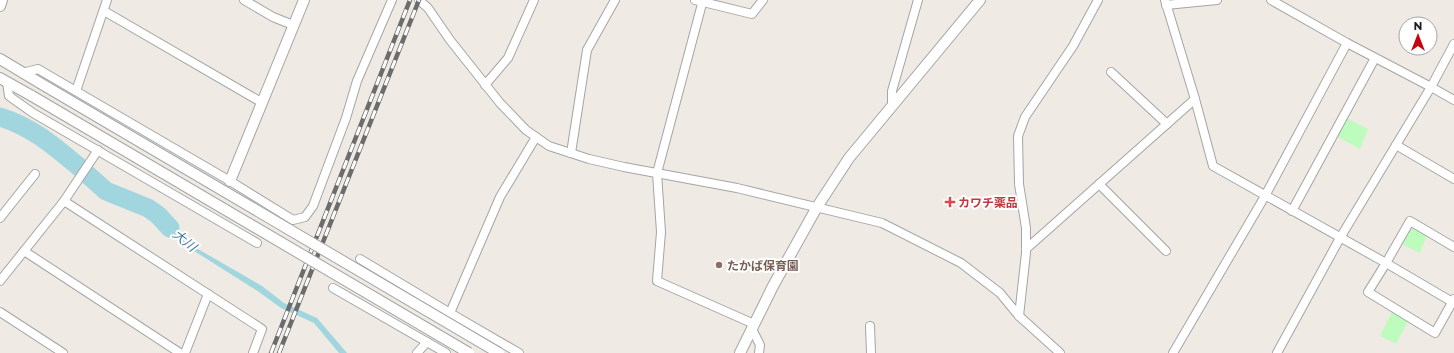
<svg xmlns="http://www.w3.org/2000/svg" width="1454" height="353" font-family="Montserrat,'Noto Sans JP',sans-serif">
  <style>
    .park { fill: #befcbe }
    .water { fill: #a1d6df }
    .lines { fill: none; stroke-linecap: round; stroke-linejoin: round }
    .river { stroke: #a1d6df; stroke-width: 19 }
    .minor-casing { stroke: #a5a5a5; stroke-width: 10 }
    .tertiary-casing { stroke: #a5a5a5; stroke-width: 12 }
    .minor { stroke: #fff; stroke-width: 8 }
    .tertiary { stroke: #fff; stroke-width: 10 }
    .rail-casing { stroke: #6c6c6c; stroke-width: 4.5 }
    .rail { stroke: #fff; stroke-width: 3; stroke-dasharray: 9; stroke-linecap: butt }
    .tertiary-bridge-casing { stroke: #a5a5a5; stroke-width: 12; stroke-linecap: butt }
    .tertiary-bridge { stroke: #fff; stroke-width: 10 }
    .health-dot { fill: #e0444e; stroke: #fff; stroke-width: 1.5 }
    .education-dot { fill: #8d6e63; stroke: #fff; stroke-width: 1.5 }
    .labels { text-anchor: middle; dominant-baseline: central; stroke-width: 4; stroke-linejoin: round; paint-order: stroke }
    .health-label { font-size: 12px; font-weight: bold; fill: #be3a42; stroke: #fff; text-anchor: start }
    .education-label { font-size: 12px; font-weight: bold; fill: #785e54; stroke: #fff; text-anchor: start }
    .water-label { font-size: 13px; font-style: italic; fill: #4178a2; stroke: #fff }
  </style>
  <rect width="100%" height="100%" fill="#efeae3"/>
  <g class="park">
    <polygon points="1344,117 1368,129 1360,149 1334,135"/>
    <polygon points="1410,223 1428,233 1420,253 1399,243"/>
    <polygon points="1393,310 1409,319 1396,344 1380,336"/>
  </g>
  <polygon class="water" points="151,209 158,212 184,241 262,286 284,303 317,318 347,353 339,353 314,323 281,308 259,292 180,242 156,215 150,212"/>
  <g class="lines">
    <g class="river">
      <path d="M 0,117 C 31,126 55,147 79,167"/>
      <polyline points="88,175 106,191 148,208 158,215 170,228"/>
    </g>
    <defs>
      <g id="minor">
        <polyline points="244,0 273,17 293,25"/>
        <polyline points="419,0 428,8 450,40 500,103 526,130 549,146 589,159 624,167 737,188 882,223 961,263 1000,293 1019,316 1060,353"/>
        <polyline points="695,0 752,14 763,0"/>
        <polyline points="703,0 657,173 661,232 657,281 754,324"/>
        <polyline points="1165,0 1195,99 1213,166 1386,263 1454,303"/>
        <polyline points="1271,0 1347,43 1431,87 1454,100"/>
        <polyline points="1166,5 1217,0"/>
        <polyline points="104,11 261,102"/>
        <polyline points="1111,72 1167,124"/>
        <polyline points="22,73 38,69 230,181 293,220 305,217 313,206 346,118 357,81 392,0"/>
        <polyline points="7,82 9,96 33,113 257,243"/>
        <polyline points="485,85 508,58 534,0"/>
        <polyline points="76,91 107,0"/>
        <polyline points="892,105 892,91 918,0"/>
        <polyline points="1396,145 1454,179"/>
        <polyline points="571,153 587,50 615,0"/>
        <polyline points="1099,184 1166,251"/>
        <polyline points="64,201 262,329 253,353"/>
        <polyline points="1292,211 1375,58"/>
        <polyline points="0,218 35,174"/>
        <polyline points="1026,249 1195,99"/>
        <polyline points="24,251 180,353"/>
        <polyline points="360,259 450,313"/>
        <polyline points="0,281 64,201 98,150"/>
        <polyline points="333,288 446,353"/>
        <polyline points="1454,299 1435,333 1368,292 1386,263 1410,221 1454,247"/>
        <polyline points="0,312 63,353"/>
        <polyline points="1019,316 1026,253 1026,228 1019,184 1018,136 1025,117 1073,46 1098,0"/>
        <polyline points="870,326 871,353"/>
        <polyline points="752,329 760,345 759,353"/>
        <polyline points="185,353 208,294"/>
        <polyline points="417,353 427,342"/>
        <polyline points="519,353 450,313 500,197 536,137"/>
        <polyline points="1173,353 1265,196 1347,43"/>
        <polyline points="1277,353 1340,238 1431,87 1454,44"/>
      </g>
      <g id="tertiary">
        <polyline points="0,6 2,0"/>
        <polyline points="0,59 40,83"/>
        <polyline points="0,78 32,96"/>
        <polyline points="230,181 304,0"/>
        <polyline points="740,353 773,286 817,207 849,158 980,0"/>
      </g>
    </defs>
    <use href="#minor" class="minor-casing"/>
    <use href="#tertiary" class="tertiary-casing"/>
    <use href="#minor" class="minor"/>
    <use href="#tertiary" class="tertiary"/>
    <defs>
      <g id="rail">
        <polyline points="271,353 410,0"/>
        <polyline points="279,353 419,0"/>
      </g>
    </defs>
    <use href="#rail" class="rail-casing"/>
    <use href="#rail" class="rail"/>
    <defs>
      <g id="tertiary-bridge">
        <polyline points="40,83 499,353"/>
        <polyline points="32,96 469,353"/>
      </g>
    </defs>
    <use href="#tertiary-bridge" class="tertiary-bridge-casing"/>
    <use href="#tertiary-bridge" class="tertiary-bridge"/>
  </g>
  <path class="health-dot" d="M948 196h4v4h4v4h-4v4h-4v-4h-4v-4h4z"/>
  <circle class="education-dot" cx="719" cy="265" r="4"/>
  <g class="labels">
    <g class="health-label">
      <text x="958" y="202">カワチ薬品</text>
    </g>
    <g class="education-label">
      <text x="727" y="265">たかば保育園</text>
    </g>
    <g class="water-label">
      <text transform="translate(185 240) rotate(39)">大川</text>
    </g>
  </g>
  <g transform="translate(1418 36)"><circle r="19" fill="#ffffff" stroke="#a5a5a5"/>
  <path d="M0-3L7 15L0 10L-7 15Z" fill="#cb000f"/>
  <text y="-6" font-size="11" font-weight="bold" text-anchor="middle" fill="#1e1e1e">N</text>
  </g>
</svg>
